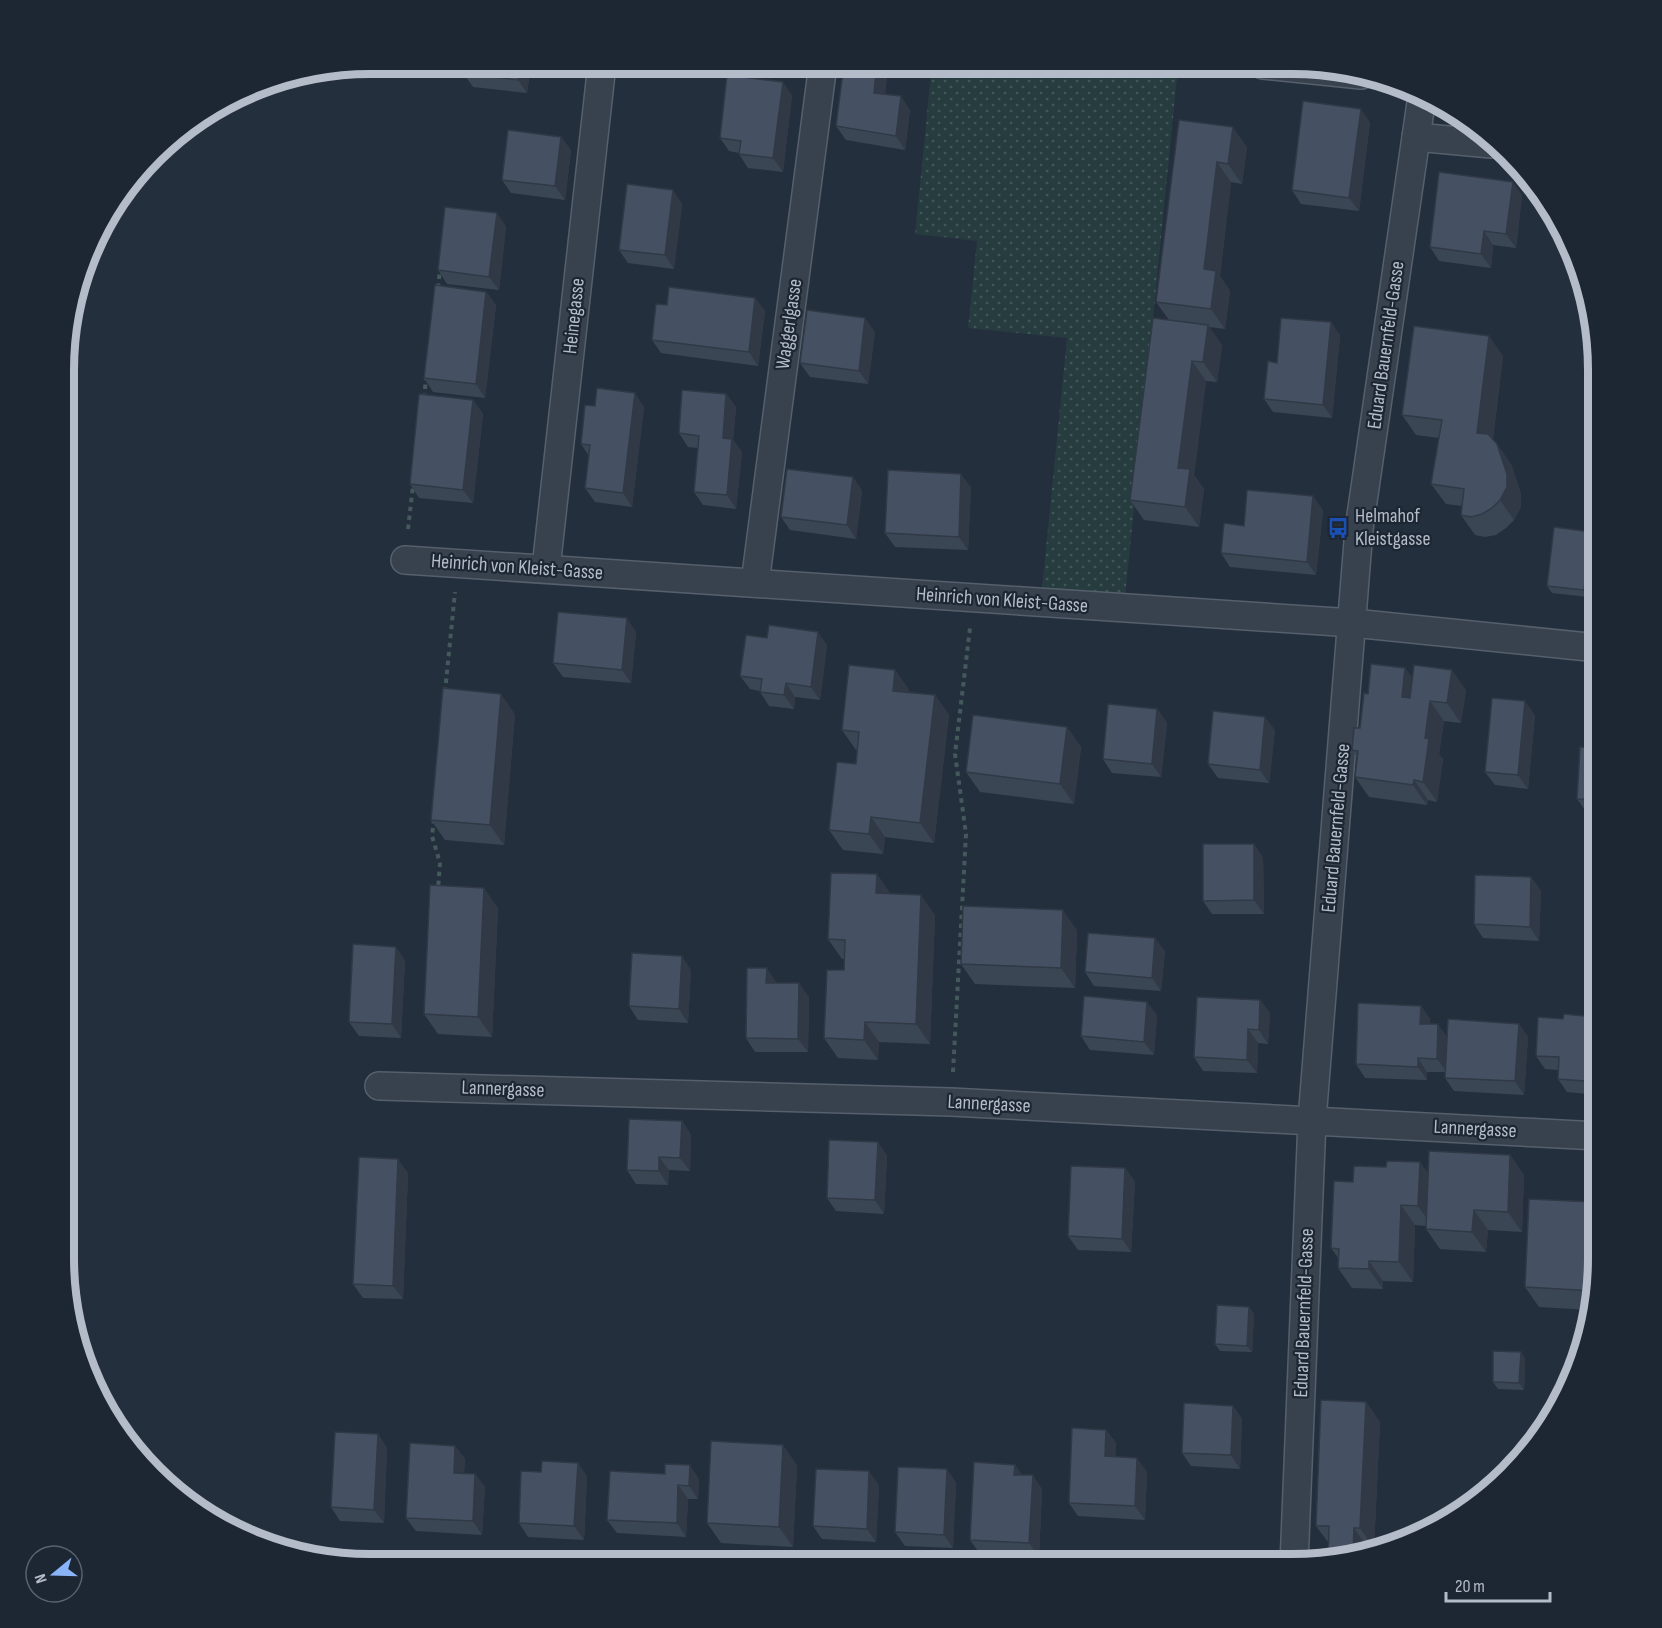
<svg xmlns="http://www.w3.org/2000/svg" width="1662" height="1628" font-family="'Sofia Sans Condensed',sans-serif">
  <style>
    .grass { fill: url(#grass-dots) }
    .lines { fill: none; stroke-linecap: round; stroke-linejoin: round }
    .street-casing { stroke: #565f6c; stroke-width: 30 }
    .path { stroke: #44595c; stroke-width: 4; stroke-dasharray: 4.5 4.5; stroke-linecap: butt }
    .street { stroke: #38414e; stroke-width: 27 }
    .wall { fill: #3b4654 }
    .shaded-wall { fill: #303945 }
    .building { fill: #455162; stroke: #303945; stroke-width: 1.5 }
    .labels { text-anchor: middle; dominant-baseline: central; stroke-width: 4.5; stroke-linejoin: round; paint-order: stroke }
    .street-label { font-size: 20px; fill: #b4bcc9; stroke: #1d2633 }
    .poi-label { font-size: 20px; fill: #b4bcc9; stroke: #1d2633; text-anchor: start }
    .rim { fill: none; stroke: #b4bcc9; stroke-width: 8 }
  </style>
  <defs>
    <pattern id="grass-dots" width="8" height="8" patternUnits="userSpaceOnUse" patternTransform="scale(1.5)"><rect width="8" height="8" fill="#263c3f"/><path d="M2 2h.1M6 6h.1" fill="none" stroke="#435659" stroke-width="1.8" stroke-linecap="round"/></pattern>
  </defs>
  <rect width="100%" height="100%" fill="#242f3e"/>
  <polygon class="grass" points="932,65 1045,65 1177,78 1125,598 1042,589 1067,338 968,328 977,241 915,234"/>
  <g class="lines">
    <defs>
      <g id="street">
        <polyline points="1263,65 1361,75"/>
        <polyline points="1416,137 1491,144"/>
        <polyline points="405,560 1353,623 1598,648"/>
        <polyline points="546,568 602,64"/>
        <polyline points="755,583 823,64"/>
        <polyline points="379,1086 951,1102 1598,1136"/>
        <polyline points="1294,1564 1312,1120 1359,529 1422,96"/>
      </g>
    </defs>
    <use href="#street" class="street-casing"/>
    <g class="path">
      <polyline points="438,288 440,269"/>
      <polyline points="424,398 426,379"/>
      <polyline points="408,529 413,486"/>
      <polyline points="445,692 455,592"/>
      <polyline points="434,819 432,836 440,863 438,889"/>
      <polyline points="953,1072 966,834 955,754 970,628"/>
    </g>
    <use href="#street" class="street"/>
  </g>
  <g class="wall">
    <polygon points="464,63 531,63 527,93 473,87 463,73"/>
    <polygon points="887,76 885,94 910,110 905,150 846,140 836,126"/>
    <polygon points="792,95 783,172 748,168 739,154 739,153 729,151 720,138"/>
    <polygon points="1179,120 1247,147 1242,184 1231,182 1220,276 1230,291 1225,329 1209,327 1222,345 1217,382 1206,381 1194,475 1204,489 1199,527 1144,520 1130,500 1169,320 1156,302"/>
    <polygon points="1370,122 1359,211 1301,204 1292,190"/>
    <polygon points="561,137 571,150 565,200 511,193 502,180"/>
    <polygon points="1522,195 1516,248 1493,245 1491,268 1439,261 1430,247"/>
    <polygon points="682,204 674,269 628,263 619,250"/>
    <polygon points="506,226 499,290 447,284 438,270"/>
    <polygon points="486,292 496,305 485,398 433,392 424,378"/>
    <polygon points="755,298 765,311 758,366 661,353 652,340 667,305"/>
    <polygon points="1331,322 1340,336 1332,418 1273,412 1264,399 1277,363"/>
    <polygon points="875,332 868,384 810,377 800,363"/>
    <polygon points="1503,356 1493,439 1511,464 1521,494 1521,507 1514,520 1506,528 1496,535 1485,537 1475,535 1461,515 1462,506 1446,504 1431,484 1439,438 1416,435 1402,415"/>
    <polygon points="726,394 736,407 733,440 742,452 736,509 703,505 694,492 698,448 688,447 679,433"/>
    <polygon points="473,400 483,414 473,503 419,498 410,484"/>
    <polygon points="595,406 644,407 632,507 595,502 585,488 589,456 581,444"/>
    <polygon points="853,477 862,491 856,539 790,530 781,517"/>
    <polygon points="971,487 968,550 895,547 885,533"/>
    <polygon points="1323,510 1316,575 1230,567 1221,553 1244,526"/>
    <polygon points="1596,539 1588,597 1552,593 1547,586"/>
    <polygon points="636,632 631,683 563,677 553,663"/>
    <polygon points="827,645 820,700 795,697 794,709 769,706 760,692 760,691 750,689 740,676"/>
    <polygon points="1405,668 1412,678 1466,690 1461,723 1444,721 1439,754 1443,759 1437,802 1428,800 1427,805 1369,797 1355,777 1357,758 1352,750 1360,728 1368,694"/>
    <polygon points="895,670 909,690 909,692 935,695 949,715 934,843 885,837 883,854 843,850 829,830 856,764 857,750 856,750 842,730"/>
    <polygon points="1157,709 1167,723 1161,777 1112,773 1103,759"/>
    <polygon points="515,714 504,845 445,840 431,820"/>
    <polygon points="1535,715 1528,789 1495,785 1485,772"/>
    <polygon points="1067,727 1081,747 1074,804 980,792 966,772"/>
    <polygon points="1275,730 1269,783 1218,778 1208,764"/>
    <polygon points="1598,748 1598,813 1587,813 1577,799"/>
    <polygon points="1254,844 1263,858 1264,914 1212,914 1203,901"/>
    <polygon points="1531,877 1541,891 1539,941 1483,938 1474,924"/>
    <polygon points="890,893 935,915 930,1044 879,1042 878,1060 838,1058 824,1038 844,970 844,959 842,959 828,939"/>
    <polygon points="498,908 492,1037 438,1034 424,1014"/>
    <polygon points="1077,930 1075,988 975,984 961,964"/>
    <polygon points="1165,951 1161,991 1094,986 1085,972"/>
    <polygon points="405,960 401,1038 359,1036 349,1022"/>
    <polygon points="691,970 688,1023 638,1020 629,1006"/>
    <polygon points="776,982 776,983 809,997 808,1052 755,1052 746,1038"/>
    <polygon points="1260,1000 1270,1013 1268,1044 1258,1043 1257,1073 1203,1071 1194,1057"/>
    <polygon points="1421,1006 1430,1019 1430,1024 1447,1037 1519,1024 1528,1037 1524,1095 1454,1091 1445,1078 1445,1072 1427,1072 1427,1080 1365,1078 1356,1064"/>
    <polygon points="1157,1015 1154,1055 1090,1050 1081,1036"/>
    <polygon points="1598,1024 1598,1095 1567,1092 1558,1079 1558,1070 1545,1069 1536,1056"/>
    <polygon points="682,1121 691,1135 690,1171 669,1170 668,1185 636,1184 627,1170"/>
    <polygon points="887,1155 884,1214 836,1211 827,1198"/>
    <polygon points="1510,1155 1524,1175 1522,1232 1488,1230 1486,1252 1440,1249 1426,1229 1426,1226 1415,1225 1413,1282 1383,1281 1383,1289 1352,1288 1338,1268 1339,1259 1331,1248 1353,1182 1420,1162 1428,1174"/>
    <polygon points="1125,1168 1135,1182 1131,1252 1078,1250 1068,1236"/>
    <polygon points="408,1173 403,1299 363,1298 353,1284"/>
    <polygon points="1598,1278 1590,1310 1539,1307 1525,1287"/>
    <polygon points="1249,1307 1254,1314 1252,1352 1220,1351 1215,1344"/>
    <polygon points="1521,1352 1525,1359 1524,1390 1498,1389 1493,1382"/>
    <polygon points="1366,1402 1380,1422 1374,1548 1368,1548 1368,1551 1328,1561 1328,1542 1316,1526"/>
    <polygon points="1233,1406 1242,1419 1240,1469 1191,1466 1182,1453"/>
    <polygon points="1106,1430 1116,1443 1115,1457 1147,1472 1145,1520 1078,1516 1069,1503"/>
    <polygon points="378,1434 387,1448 384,1523 340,1521 331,1507"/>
    <polygon points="455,1446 465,1459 464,1473 475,1474 485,1487 482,1535 416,1531 406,1518"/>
    <polygon points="578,1463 587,1477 584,1540 528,1537 519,1523 541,1472"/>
    <polygon points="797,1465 793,1547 721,1543 707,1523"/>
    <polygon points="1015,1465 1022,1475 1042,1489 1039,1557 980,1554 970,1540"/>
    <polygon points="947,1469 956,1483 953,1548 905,1546 895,1532"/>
    <polygon points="665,1474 699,1479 698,1499 688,1499 686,1537 617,1533 607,1520"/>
    <polygon points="879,1485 876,1542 822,1539 813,1526"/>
  </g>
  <g class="shaded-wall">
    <polygon points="520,63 531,63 527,93 518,80"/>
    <polygon points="877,64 879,64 887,76 883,106 874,93"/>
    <polygon points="783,82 792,95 783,172 773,158"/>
    <polygon points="901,96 910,110 905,150 896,136"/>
    <polygon points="1361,109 1370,122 1359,211 1349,198"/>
    <polygon points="1233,127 1247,147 1242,184 1228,164"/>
    <polygon points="561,137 571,150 565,200 555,186"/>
    <polygon points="1217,162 1231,182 1220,276 1230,291 1225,329 1211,309 1204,269"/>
    <polygon points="1513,182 1522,195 1516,248 1506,234"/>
    <polygon points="673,190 682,204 674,269 665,255"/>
    <polygon points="497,213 506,226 499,290 489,277"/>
    <polygon points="1484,231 1493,245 1491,268 1481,254"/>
    <polygon points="486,292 496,305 485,398 476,384"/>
    <polygon points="755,298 765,311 758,366 749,352"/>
    <polygon points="865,318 875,332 868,384 859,371"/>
    <polygon points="1331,322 1340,336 1332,418 1323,405"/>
    <polygon points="1208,325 1222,345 1217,382 1203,362"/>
    <polygon points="1489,336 1503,356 1491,453 1477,433"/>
    <polygon points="1192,361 1206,381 1194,475 1204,489 1199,527 1185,507 1178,468"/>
    <polygon points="635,393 644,407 632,507 623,493"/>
    <polygon points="726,394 736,407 733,440 742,452 736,509 727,495 723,438"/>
    <polygon points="473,400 483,414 473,503 463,490"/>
    <polygon points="1497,444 1511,464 1521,494 1521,507 1514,520 1500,500"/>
    <polygon points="961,474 971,487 968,550 959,537"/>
    <polygon points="853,477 862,491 856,539 847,525"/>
    <polygon points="1313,496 1323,510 1316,575 1307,562"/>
    <polygon points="1591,532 1596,539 1588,597 1584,590"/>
    <polygon points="627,618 636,632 631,683 622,670"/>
    <polygon points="818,632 827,645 820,700 811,687"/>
    <polygon points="1405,668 1419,688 1416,717 1402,697"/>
    <polygon points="895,670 909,690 907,711 893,691"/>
    <polygon points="1452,670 1466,690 1461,723 1447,703"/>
    <polygon points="786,683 795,697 794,709 784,695"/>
    <polygon points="501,694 515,714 504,845 490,825"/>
    <polygon points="935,695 949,715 934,843 920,823"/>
    <polygon points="1430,701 1444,721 1439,754 1443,759 1437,802 1423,782 1425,738"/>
    <polygon points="1525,701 1535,715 1528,789 1518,775"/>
    <polygon points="1157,709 1167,723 1161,777 1152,764"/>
    <polygon points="1265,717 1275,730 1269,783 1260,770"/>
    <polygon points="1067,727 1081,747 1074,804 1060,784"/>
    <polygon points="1414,780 1428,800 1427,805 1413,785"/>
    <polygon points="871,817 885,837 883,854 869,834"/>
    <polygon points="1254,844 1263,858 1264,914 1254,900"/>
    <polygon points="877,874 891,894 876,893"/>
    <polygon points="1531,877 1541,891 1539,941 1530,927"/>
    <polygon points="484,888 498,908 492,1037 478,1017"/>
    <polygon points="921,895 935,915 930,1044 916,1024"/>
    <polygon points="1063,910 1077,930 1075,988 1061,968"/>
    <polygon points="1155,938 1165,951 1161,991 1152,978"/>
    <polygon points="396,947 405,960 401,1038 392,1024"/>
    <polygon points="682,956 691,970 688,1023 679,1009"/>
    <polygon points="767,968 776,982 776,996 766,983"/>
    <polygon points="799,983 809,997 808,1052 798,1039"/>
    <polygon points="1260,1000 1270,1013 1268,1044 1259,1030"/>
    <polygon points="1147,1002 1157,1015 1154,1055 1144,1042"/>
    <polygon points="1421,1006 1430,1019 1430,1037 1420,1024"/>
    <polygon points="1594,1017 1598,1024 1598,1035 1593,1028"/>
    <polygon points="865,1022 879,1042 878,1060 864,1040"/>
    <polygon points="1438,1024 1448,1038 1447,1072 1437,1059"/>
    <polygon points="1519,1024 1528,1037 1524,1095 1515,1081"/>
    <polygon points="1248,1029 1258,1043 1257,1073 1247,1060"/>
    <polygon points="1418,1058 1427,1072 1427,1080 1418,1067"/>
    <polygon points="682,1121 691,1135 690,1171 680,1158"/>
    <polygon points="878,1142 887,1155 884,1214 875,1200"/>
    <polygon points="1510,1155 1524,1175 1522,1232 1508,1212"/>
    <polygon points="659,1157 669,1170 668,1185 659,1171"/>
    <polygon points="398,1159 408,1173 403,1299 393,1286"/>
    <polygon points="1420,1162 1434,1182 1432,1226 1418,1206"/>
    <polygon points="1125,1168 1135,1182 1131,1252 1122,1239"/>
    <polygon points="1593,1202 1598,1210 1598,1267 1590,1256"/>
    <polygon points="1401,1205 1415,1225 1413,1282 1399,1262"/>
    <polygon points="1474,1210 1488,1230 1486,1252 1472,1232"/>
    <polygon points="1369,1261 1383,1281 1383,1289 1369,1269"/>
    <polygon points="1249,1307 1254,1314 1252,1352 1247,1346"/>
    <polygon points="1521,1352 1525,1359 1524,1390 1519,1383"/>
    <polygon points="1366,1402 1380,1422 1374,1548 1360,1528"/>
    <polygon points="1233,1406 1242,1419 1240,1469 1231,1455"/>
    <polygon points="1106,1430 1116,1443 1115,1470 1105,1456"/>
    <polygon points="378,1434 387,1448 384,1523 374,1510"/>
    <polygon points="783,1445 797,1465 793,1547 779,1527"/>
    <polygon points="455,1446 465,1459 463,1487 454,1473"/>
    <polygon points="1137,1458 1147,1472 1145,1520 1135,1506"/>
    <polygon points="578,1463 587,1477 584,1540 574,1526"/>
    <polygon points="690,1465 699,1479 698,1499 689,1486"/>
    <polygon points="1015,1465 1024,1478 1014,1475"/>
    <polygon points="947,1469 956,1483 953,1548 944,1535"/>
    <polygon points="869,1471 879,1485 876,1542 867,1529"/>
    <polygon points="475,1474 485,1487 482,1535 473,1521"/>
    <polygon points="1033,1475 1042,1489 1039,1557 1029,1543"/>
    <polygon points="678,1485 688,1499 686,1537 677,1523"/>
    <polygon points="1354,1528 1368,1548 1368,1551 1353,1555"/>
  </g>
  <g class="building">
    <polygon points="464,63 520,63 518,80 463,73"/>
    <polygon points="844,64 877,64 874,93 901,96 896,136 836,126"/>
    <polygon points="727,75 783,82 773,158 739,154 741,141 720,138"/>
    <polygon points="1303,101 1361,109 1349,198 1292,190"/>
    <polygon points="1179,120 1233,127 1228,164 1217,162 1204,269 1216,271 1211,309 1156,302"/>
    <polygon points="508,130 561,137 555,186 502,180"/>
    <polygon points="1439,172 1513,182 1506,234 1484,231 1481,254 1430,247"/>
    <polygon points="627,184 673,190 665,255 619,250"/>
    <polygon points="445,207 497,213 489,277 438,270"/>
    <polygon points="435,285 486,292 476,384 424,378"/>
    <polygon points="669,287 755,298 749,352 652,340 656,304 667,305"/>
    <polygon points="807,310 865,318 859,371 800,363"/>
    <polygon points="1153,318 1208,325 1203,362 1192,361 1178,468 1190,469 1185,507 1130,500"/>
    <polygon points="1281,318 1331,322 1323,405 1264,399 1268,361 1277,363"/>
    <polygon points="1414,326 1489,336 1477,433 1488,434 1497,444 1507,474 1507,487 1500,500 1492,508 1482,514 1471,517 1461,515 1464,489 1431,484 1442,420 1402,415"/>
    <polygon points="597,388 635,393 623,493 585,488 590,445 581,444 585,405 595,406"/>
    <polygon points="682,390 726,394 723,438 732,439 727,495 694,492 699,436 679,433"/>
    <polygon points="419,394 473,400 463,490 410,484"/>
    <polygon points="787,469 853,477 847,525 781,517"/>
    <polygon points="888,470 961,474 959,537 885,533"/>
    <polygon points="1247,490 1313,496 1307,562 1221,553 1224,523 1244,526"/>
    <polygon points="1554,527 1591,532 1584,590 1547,586"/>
    <polygon points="558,612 627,618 622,670 553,663"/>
    <polygon points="769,625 818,632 811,687 786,683 784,695 760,692 762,679 740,676 746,635 767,638"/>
    <polygon points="1371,664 1405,668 1402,697 1410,698 1414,665 1452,670 1447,703 1430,701 1425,738 1429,739 1423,782 1414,780 1413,785 1355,777 1358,751 1352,750 1354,728 1360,728 1364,693 1368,694"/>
    <polygon points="849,665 895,670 893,691 935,695 920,823 871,817 869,834 829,830 837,762 856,764 859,732 842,730"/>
    <polygon points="443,688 501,694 490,825 431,820"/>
    <polygon points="1492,698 1525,701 1518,775 1485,772"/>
    <polygon points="1108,704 1157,709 1152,764 1103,759"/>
    <polygon points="1213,711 1265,717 1260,770 1208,764"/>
    <polygon points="973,715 1067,727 1060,784 966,772"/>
    <polygon points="1580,747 1598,748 1598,800 1577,799"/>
    <polygon points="1203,844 1254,844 1254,900 1203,901"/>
    <polygon points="831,873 877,874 876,893 921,895 916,1024 865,1022 864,1040 824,1038 827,970 844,970 845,940 828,939"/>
    <polygon points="1475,875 1531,877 1530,927 1474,924"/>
    <polygon points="430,885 484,888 478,1017 424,1014"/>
    <polygon points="963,906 1063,910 1061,968 961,964"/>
    <polygon points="1088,933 1155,938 1152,978 1085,972"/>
    <polygon points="353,944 396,947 392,1024 349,1022"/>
    <polygon points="632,953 682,956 679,1009 629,1006"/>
    <polygon points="747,968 767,968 766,983 799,983 798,1039 746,1038"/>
    <polygon points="1084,996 1147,1002 1144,1042 1081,1036"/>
    <polygon points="1197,997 1260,1000 1259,1030 1248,1029 1247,1060 1194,1057"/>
    <polygon points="1358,1003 1421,1006 1420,1024 1438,1024 1437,1059 1418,1058 1418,1067 1356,1064"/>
    <polygon points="1564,1014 1594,1017 1593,1028 1598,1029 1598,1082 1558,1079 1559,1057 1536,1056 1538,1017 1563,1019"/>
    <polygon points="1448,1019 1519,1024 1515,1081 1445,1078"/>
    <polygon points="629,1119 682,1121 680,1158 659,1157 659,1171 627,1170"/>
    <polygon points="829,1140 878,1142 875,1200 827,1198"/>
    <polygon points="1429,1151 1510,1155 1508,1212 1474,1210 1472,1232 1426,1229"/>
    <polygon points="359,1157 398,1159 393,1286 353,1284"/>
    <polygon points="1387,1161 1420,1162 1418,1206 1401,1205 1399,1262 1369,1261 1369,1269 1338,1268 1339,1249 1331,1248 1334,1181 1353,1182 1354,1166 1386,1167"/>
    <polygon points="1071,1166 1125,1168 1122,1239 1068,1236"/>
    <polygon points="1529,1199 1593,1202 1590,1256 1598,1256 1598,1278 1595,1291 1525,1287"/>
    <polygon points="1217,1305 1249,1307 1247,1346 1215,1344"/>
    <polygon points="1493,1351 1521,1352 1519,1383 1493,1382"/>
    <polygon points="1321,1400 1366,1402 1360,1528 1354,1528 1353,1555 1328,1561 1329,1526 1316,1526"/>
    <polygon points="1184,1403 1233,1406 1231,1455 1182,1453"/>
    <polygon points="1072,1428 1106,1430 1105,1456 1137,1458 1135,1506 1069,1503"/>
    <polygon points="335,1432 378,1434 374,1510 331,1507"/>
    <polygon points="711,1441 783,1445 779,1527 707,1523"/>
    <polygon points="410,1443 455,1446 454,1473 475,1474 473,1521 406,1518"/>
    <polygon points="542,1461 578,1463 574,1526 519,1523 521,1471 541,1472"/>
    <polygon points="974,1462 1015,1465 1014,1475 1033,1475 1029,1543 970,1540"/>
    <polygon points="665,1464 690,1465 689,1486 678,1485 677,1523 607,1520 610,1471 665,1474"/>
    <polygon points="898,1467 947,1469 944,1535 895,1532"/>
    <polygon points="816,1469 869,1471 867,1529 813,1526"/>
  </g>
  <defs>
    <symbol id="bus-bare" viewBox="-9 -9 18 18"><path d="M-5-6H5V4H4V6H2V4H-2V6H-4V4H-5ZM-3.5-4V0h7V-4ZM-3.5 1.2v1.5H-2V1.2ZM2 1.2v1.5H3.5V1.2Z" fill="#1a4fb4" stroke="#1d2633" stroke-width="2.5" paint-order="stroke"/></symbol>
  </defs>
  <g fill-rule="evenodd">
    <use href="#bus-bare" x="1323" y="513" width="30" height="30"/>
  </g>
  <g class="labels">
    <g class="street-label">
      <text transform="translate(574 316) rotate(-84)">Heinegasse</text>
      <text transform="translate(789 324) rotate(-82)">Waggerlgasse</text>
      <text transform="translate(1386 345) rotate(-82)">Eduard Bauernfeld-Gasse</text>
      <text transform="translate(517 567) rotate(4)">Heinrich von Kleist-Gasse</text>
      <text transform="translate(1002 600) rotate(4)">Heinrich von Kleist-Gasse</text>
      <text transform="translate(1336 828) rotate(-85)">Eduard Bauernfeld-Gasse</text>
      <text transform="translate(503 1089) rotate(2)">Lannergasse</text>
      <text transform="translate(989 1104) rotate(3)">Lannergasse</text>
      <text transform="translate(1475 1129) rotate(3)">Lannergasse</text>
      <text transform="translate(1304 1313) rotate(-88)">Eduard Bauernfeld-Gasse</text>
    </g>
    <g class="poi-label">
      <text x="1355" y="516">Helmahof<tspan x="1355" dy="23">Kleistgasse</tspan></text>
    </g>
  </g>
  <path d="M0 0H1662V1628H0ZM370 74H1292A296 296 0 0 1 1588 370V1258A296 296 0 0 1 1292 1554H370A296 296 0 0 1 74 1258V370A296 296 0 0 1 370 74Z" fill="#1d2633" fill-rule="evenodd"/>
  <path class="rim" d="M370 74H1292A296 296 0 0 1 1588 370V1258A296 296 0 0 1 1292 1554H370A296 296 0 0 1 74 1258V370A296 296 0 0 1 370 74Z"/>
  <g transform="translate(54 1574) rotate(251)"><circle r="28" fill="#1d2633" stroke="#59626f" stroke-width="1.5"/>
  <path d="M0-4.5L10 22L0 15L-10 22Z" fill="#8ab4f8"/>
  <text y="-9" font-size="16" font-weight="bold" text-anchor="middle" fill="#b4bcc9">N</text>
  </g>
  <path d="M1446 1592v9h104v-9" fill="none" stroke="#b4bcc9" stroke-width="3"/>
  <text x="1455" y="1592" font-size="18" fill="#b4bcc9" stroke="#1d2633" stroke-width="4.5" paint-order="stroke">20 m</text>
</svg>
